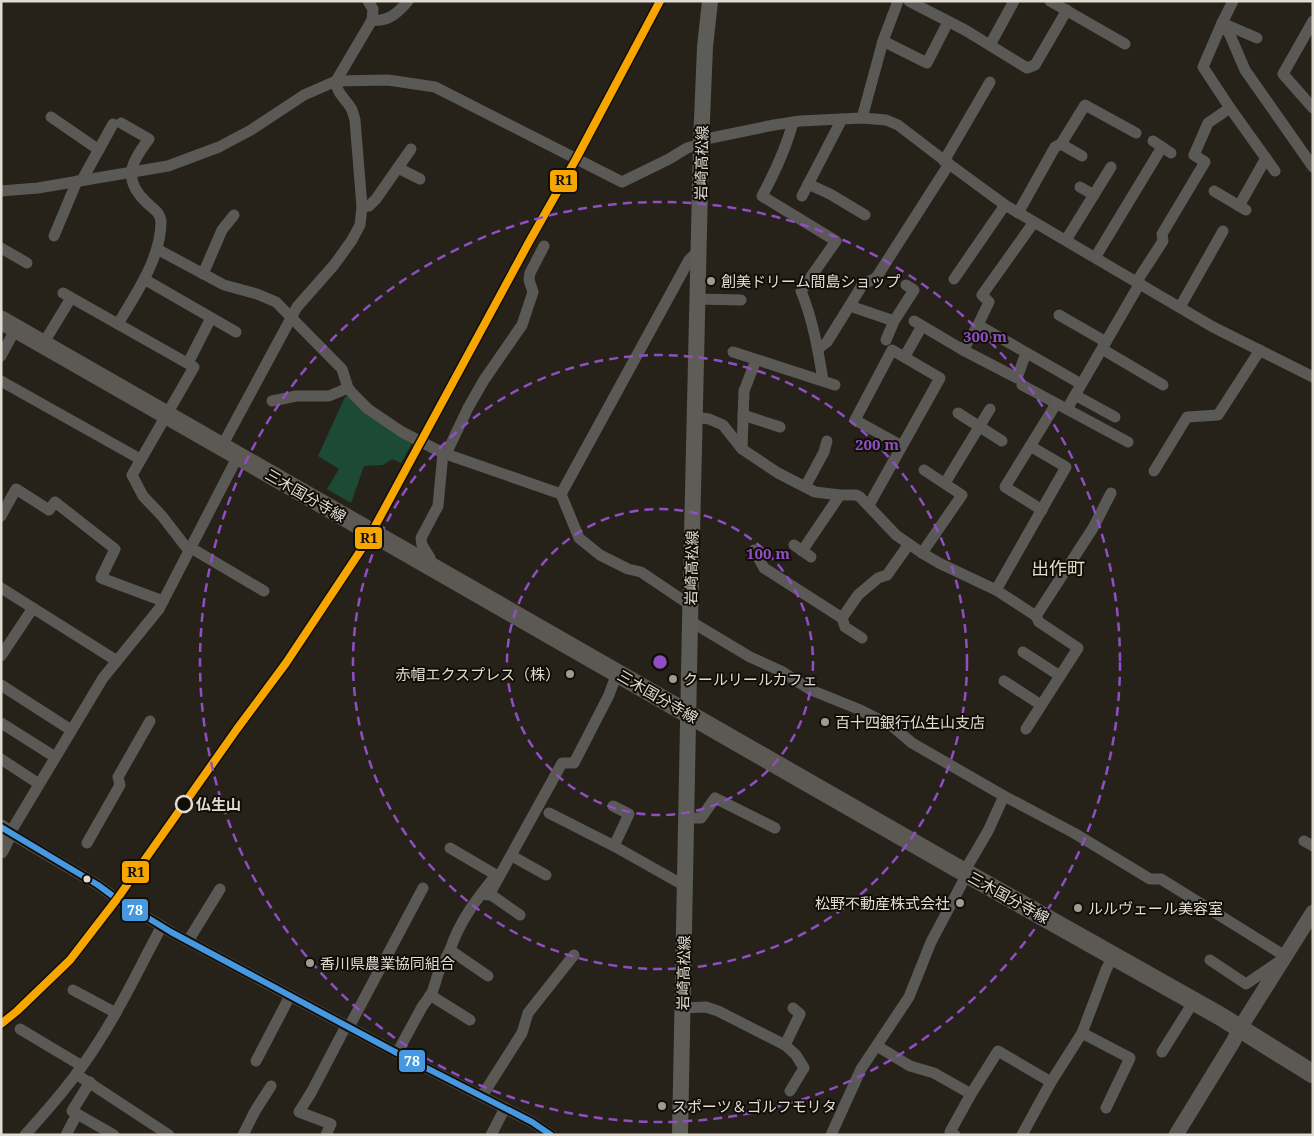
<svg xmlns="http://www.w3.org/2000/svg" width="1314" height="1136" font-family="'Noto Serif','Noto Sans JP',serif">
  <style>
    .green { fill: #1c4a34 }
    .lines { fill: none; stroke-linecap: round; stroke-linejoin: round }
    .minor { stroke: #5a5956; stroke-width: 11 }
    .tertiary { stroke: #5a5956; stroke-width: 15 }
    .secondary { stroke: #5d5c56; stroke-width: 16 }
    .primary { stroke: #5c5955; stroke-width: 19 }
    .bus-1-casing { stroke: #110d07; stroke-width: 10 }
    .bus-1 { stroke: #4699e1; stroke-width: 6 }
    .rail-1-casing { stroke: #110d07; stroke-width: 11 }
    .rail-1 { stroke: #f7a600; stroke-width: 8 }
    .ring { fill: none; stroke: #8f4fc3; stroke-width: 2.5; stroke-dasharray: 9 6 }
    .poi-dot { fill: #a09a92; stroke: #110d07; stroke-width: 2 }
    .stop-dot { fill: #110d07; stroke: #e1dbd2; stroke-width: 2.5 }
    .bus-dot { fill: #e1dbd2; stroke: #110d07; stroke-width: 2 }
    .labels { text-anchor: middle; dominant-baseline: central; stroke-width: 4; stroke-linejoin: round; paint-order: stroke }
    .street-label { font-size: 15px; fill: #e1dbd2; stroke: #110d07 }
    .poi-label { font-size: 15px; fill: #e1dbd2; stroke: #110d07; text-anchor: start }
    .stop-label { font-size: 15px; font-weight: bold; fill: #e1dbd2; stroke: #110d07; text-anchor: start }
    .quarter-label { font-size: 18px; fill: #e5d9c7; stroke: #110d07 }
    .centre { fill: #8f4fc3; stroke: #110d07; stroke-width: 2.5 }
    .ring-label { font-size: 15px; text-anchor: middle; font-weight: bold; fill: #8f4fc3; stroke: #110d07; stroke-width: 4; stroke-linejoin: round; paint-order: stroke }
    .line-badge { stroke: #110d07; stroke-width: 2 }
    .badge-label { font-size: 14px; text-anchor: middle; font-weight: bold; fill: #fff }
    .pale-badge-label { font-size: 14px; text-anchor: middle; font-weight: bold; fill: #111 }
  </style>
  <rect width="100%" height="100%" fill="#26221a"/>
  <polygon class="green" points="351,395 414,440 401,463 392,459 383,465 364,466 351,503 327,489 339,469 318,456 345,397"/>
  <g class="lines">
    <g class="minor">
      <polyline points="909,1 965,30 1027,68 1035,65 1067,10"/>
      <polyline points="1050,1 1125,44"/>
      <polyline points="1233,1 1222,23 1203,67 1230,108 1275,171"/>
      <path d="M 372,20 C 388,22 398,13 408,1"/>
      <polyline points="1313,21 1283,74 1313,108"/>
      <polyline points="1222,23 1230,35 1245,70 1313,167"/>
      <polyline points="1222,23 1257,38"/>
      <polyline points="883,41 927,63 948,22"/>
      <polyline points="990,45 1014,1"/>
      <polyline points="51,117 99,150"/>
      <polyline points="862,118 883,41 898,1"/>
      <path d="M 793,122 C 786,149 775,172 762,196 L 836,241 L 801,291 C 813,320 818,350 823,380"/>
      <polyline points="701,140 774,125 800,121 862,118 886,120 898,125 949,164 1005,205 1213,327 1313,377"/>
      <polyline points="1153,141 1171,153"/>
      <polyline points="1061,144 1082,156"/>
      <polyline points="944,161 990,82"/>
      <polyline points="398,168 420,179"/>
      <polyline points="82,180 113,124"/>
      <polyline points="808,184 830,194 865,215"/>
      <polyline points="1080,187 1094,195"/>
      <polyline points="1,191 38,188 168,166 219,147 251,130 304,95 336,81 388,80 435,87 622,182 669,159 687,148 701,144"/>
      <polyline points="1214,191 1246,210"/>
      <polyline points="802,196 842,119"/>
      <polyline points="1239,206 1266,158"/>
      <polyline points="362,207 369,206 376,199 411,149"/>
      <polyline points="1018,213 1055,147 1061,144 1085,105 1136,133"/>
      <polyline points="54,236 77,181"/>
      <polyline points="1066,240 1111,167"/>
      <polyline points="1,248 27,263"/>
      <polyline points="157,249 224,285 257,294 276,302 342,369 348,388 352,393 368,409 402,432 443,453 561,494 579,538 600,555 628,569 641,572 690,605"/>
      <polyline points="1096,256 1162,147"/>
      <polyline points="203,274 222,230 234,215"/>
      <polyline points="144,279 236,332"/>
      <polyline points="954,279 1005,205"/>
      <polyline points="1137,281 1163,241 1162,234 1205,162 1194,155 1208,123 1230,108"/>
      <polyline points="63,293 194,367 132,475 143,496 162,516 189,551"/>
      <polyline points="698,299 741,300"/>
      <polyline points="850,306 894,321"/>
      <polyline points="1180,307 1223,231"/>
      <polyline points="1059,315 1106,342"/>
      <polyline points="914,321 963,350"/>
      <path d="M 118,324 C 136,293 160,260 161,223 C 161,212 153,209 146,202 C 122,179 131,162 149,139 L 121,123"/>
      <polyline points="978,325 989,302 982,295 1034,222"/>
      <polyline points="886,340 894,321 914,290 906,285"/>
      <polyline points="43,344 71,298"/>
      <polyline points="818,349 827,342 863,284 876,278 949,164"/>
      <polyline points="1102,349 1163,385"/>
      <polyline points="733,352 835,385"/>
      <polyline points="1026,353 1017,378 963,350 978,325 1081,384"/>
      <polyline points="1,356 16,328"/>
      <polyline points="905,356 922,326"/>
      <polyline points="188,363 211,318"/>
      <polyline points="1,381 140,459"/>
      <polyline points="1022,385 1128,442"/>
      <polyline points="1075,395 1115,417"/>
      <polyline points="272,401 296,396 329,396 348,388"/>
      <polyline points="1067,409 1140,283"/>
      <polyline points="958,413 1002,441"/>
      <polyline points="743,415 780,427"/>
      <polyline points="694,417 709,419 723,425 742,449 778,473 815,492 840,495 856,495 860,497 896,535 922,553 939,563 996,590 1036,616 1093,528 1111,493"/>
      <path d="M 222,446 L 297,307 L 334,265 L 352,240 L 360,225 L 362,207 L 355,120 C 354,116 353,112 351,108 C 345,98 336,93 336,81 L 372,20 L 373,9 L 368,1"/>
      <polyline points="742,449 744,391 756,360"/>
      <polyline points="446,454 468,408 484,380 522,325 533,292 529,280 530,273 544,246"/>
      <polyline points="238,456 159,609 103,678 10,833 98,885 117,899 171,932 397,1053 532,1122 551,1135"/>
      <polyline points="1154,471 1187,417 1218,415 1260,350"/>
      <polyline points="945,483 990,409"/>
      <polyline points="805,487 824,452 827,441"/>
      <polyline points="561,494 689,260 700,249"/>
      <polyline points="869,505 940,378 892,350 855,420 902,446"/>
      <polyline points="1042,510 1005,487 1056,404"/>
      <polyline points="1,516 16,489 49,510 55,502 115,549 101,578 163,601"/>
      <polyline points="794,545 811,557"/>
      <polyline points="191,548 264,591"/>
      <polyline points="754,550 764,568 842,618 845,627 862,638"/>
      <polyline points="802,551 840,495"/>
      <polyline points="922,553 962,495 924,470"/>
      <polyline points="431,566 430,558 422,545 421,538 438,506 443,453"/>
      <polyline points="1,588 117,661"/>
      <polyline points="996,590 1066,467 1030,446"/>
      <polyline points="842,618 858,595 878,578 887,575 909,544"/>
      <polyline points="690,621 750,657 781,671 811,690 858,709 892,726 912,743 1004,796"/>
      <polyline points="1023,652 1060,676"/>
      <polyline points="1,656 33,608"/>
      <polyline points="1004,681 1041,705"/>
      <polyline points="1,685 71,730"/>
      <polyline points="1,723 55,757"/>
      <polyline points="1026,729 1078,648 1039,622 1036,616"/>
      <polyline points="1,759 39,784"/>
      <polyline points="613,806 629,814 614,846"/>
      <polyline points="549,813 614,846 685,886"/>
      <polyline points="686,818 701,818 715,798 775,828"/>
      <polyline points="1304,841 1313,846"/>
      <polyline points="87,843 120,785 118,777 150,721"/>
      <polyline points="512,856 546,875"/>
      <polyline points="964,872 988,831 1004,796 1074,833 1150,879 1161,879 1285,956"/>
      <polyline points="481,894 489,895 562,763 574,763 609,695 617,673"/>
      <polyline points="490,894 520,915"/>
      <polyline points="188,941 220,889"/>
      <path d="M 450,950 C 460,920 476,900 496,875 L 450,848"/>
      <polyline points="1210,960 1246,984 1280,961"/>
      <polyline points="73,990 116,1013"/>
      <polyline points="430,995 470,1020"/>
      <polyline points="682,1008 706,1007 718,1011 785,1045 796,1055 804,1068 790,1091"/>
      <polyline points="349,1027 423,888"/>
      <polyline points="20,1029 82,1066"/>
      <polyline points="785,1045 800,1014 793,1008"/>
      <polyline points="877,1046 910,1066 934,1073 971,1094 998,1051 1051,1082 1082,1033"/>
      <polyline points="1162,1052 1194,1001"/>
      <polyline points="397,1053 422,1007 432,993 439,971 450,950 488,976"/>
      <polyline points="256,1061 290,996"/>
      <polyline points="76,1074 169,1135"/>
      <polyline points="90,1082 72,1111 114,1135"/>
      <polyline points="482,1096 522,1033 528,1013 574,955"/>
      <polyline points="1106,1108 1130,1058 1082,1033 1106,970 1113,956"/>
      <path d="M 25,1135 C 52,1105 78,1075 99,1041 C 123,1004 141,964 162,926"/>
      <polyline points="66,1135 77,1114"/>
      <polyline points="243,1135 255,1111 271,1086"/>
      <polyline points="326,1135 331,1124 299,1112 312,1091 346,1026"/>
      <polyline points="491,1135 505,1108"/>
      <polyline points="831,1135 861,1069 909,997 931,942 967,874"/>
      <polyline points="955,1135 950,1132 971,1094"/>
      <polyline points="1022,1135 1051,1082"/>
    </g>
    <g class="tertiary">
      <polyline points="1,827 10,833 1,851"/>
      <polyline points="1176,1135 1233,1042 1240,1028 1313,912"/>
    </g>
    <polyline class="secondary" points="680,1135 690,621 701,144 705,47 710,1"/>
    <polyline class="primary" points="1,320 964,872 1220,1016 1313,1074"/>
    <defs>
      <polyline id="bus-1" points="1,827 98,885 117,899 171,932 397,1053 532,1122 551,1135"/>
    </defs>
    <use href="#bus-1" class="bus-1-casing"/>
    <use href="#bus-1" class="bus-1"/>
    <defs>
      <polyline id="rail-1" points="1,1024 17,1011 70,960 117,899 237,729 286,663 367,541 529,242 576,159 660,1"/>
    </defs>
    <use href="#rail-1" class="rail-1-casing"/>
    <use href="#rail-1" class="rail-1"/>
  </g>
  <g class="ring">
    <circle cx="660" cy="662" r="153"/>
    <circle cx="660" cy="662" r="307"/>
    <circle cx="660" cy="662" r="460"/>
  </g>
  <g class="poi-dot">
    <circle cx="711" cy="281" r="5"/>
    <circle cx="570" cy="674" r="5"/>
    <circle cx="673" cy="679" r="5"/>
    <circle cx="825" cy="722" r="5"/>
    <circle cx="960" cy="903" r="5"/>
    <circle cx="1078" cy="908" r="5"/>
    <circle cx="310" cy="963" r="5"/>
    <circle cx="662" cy="1106" r="5"/>
  </g>
  <circle class="stop-dot" cx="184" cy="804" r="8"/>
  <circle class="bus-dot" cx="87" cy="879" r="4.5"/>
  <g class="labels">
    <g class="street-label">
      <text transform="translate(701 163) rotate(-89)">岩崎高松線</text>
      <text transform="translate(306 495) rotate(30)">三木国分寺線</text>
      <text transform="translate(691 568) rotate(-89)">岩崎高松線</text>
      <text transform="translate(658 696) rotate(30)">三木国分寺線</text>
      <text transform="translate(1009 897) rotate(29)">三木国分寺線</text>
      <text transform="translate(683 973) rotate(-89)">岩崎高松線</text>
    </g>
    <g class="poi-label">
      <text x="721" y="281">創美ドリーム間島ショップ</text>
      <text x="560" y="674" text-anchor="end">赤帽エクスプレス（株）</text>
      <text x="683" y="679">クールリールカフェ</text>
      <text x="835" y="722">百十四銀行仏生山支店</text>
      <text x="950" y="903" text-anchor="end">松野不動産株式会社</text>
      <text x="1088" y="908">ルルヴェール美容室</text>
      <text x="320" y="963">香川県農業協同組合</text>
      <text x="672" y="1106">スポーツ＆ゴルフモリタ</text>
    </g>
    <g class="stop-label">
      <text x="196" y="804">仏生山</text>
    </g>
    <g class="quarter-label">
      <text x="1058" y="568">出作町</text>
    </g>
  </g>
  <circle cx="660" cy="662" r="8" class="centre"/>
  <g class="ring-label">
    <text x="985" y="342">300 m</text>
    <text x="877" y="450">200 m</text>
    <text x="768" y="559">100 m</text>
  </g>
  <g class="line-badge">
    <rect x="549" y="169" width="29" height="24" rx="5" fill="#f7a600"/>
    <rect x="354" y="526" width="29" height="24" rx="5" fill="#f7a600"/>
    <rect x="121" y="860" width="29" height="24" rx="5" fill="#f7a600"/>
    <rect x="121" y="898" width="28" height="24" rx="5" fill="#4699e1"/>
    <rect x="398" y="1049" width="28" height="24" rx="5" fill="#4699e1"/>
  </g>
  <g class="badge-label">
    <text x="135" y="915">78</text>
    <text x="412" y="1066">78</text>
  </g>
  <g class="pale-badge-label">
    <text x="564" y="185">R1</text>
    <text x="369" y="543">R1</text>
    <text x="136" y="877">R1</text>
  </g>
  <rect width="1314" height="1136" fill="none" stroke="#e1dbd2" stroke-width="5"/>
</svg>
